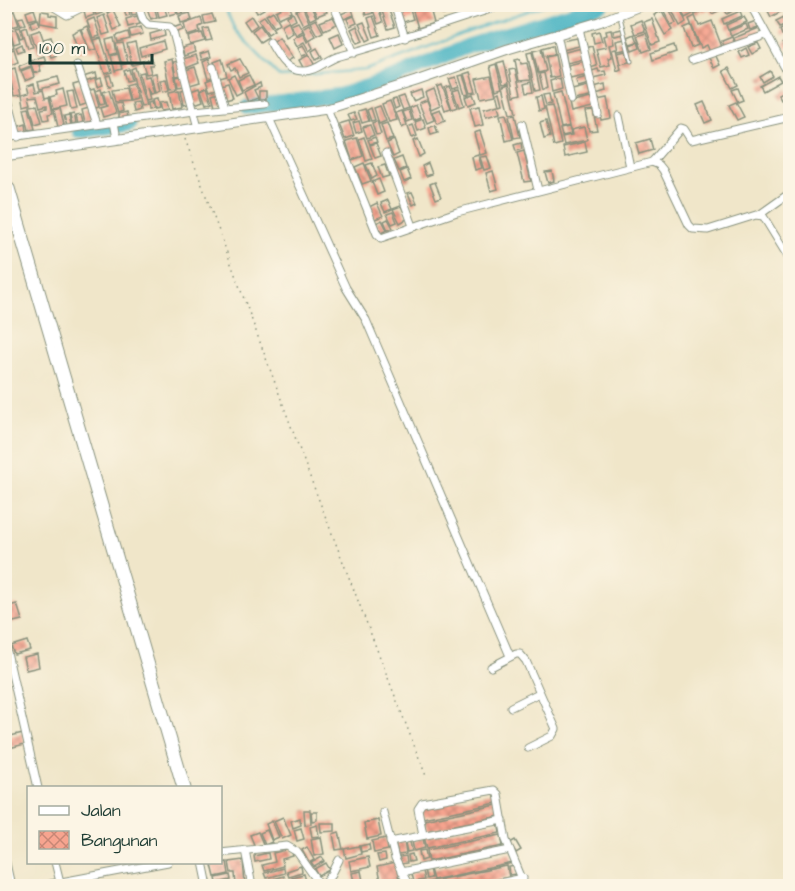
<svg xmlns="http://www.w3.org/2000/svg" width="795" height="891" font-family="'Architects Daughter',sans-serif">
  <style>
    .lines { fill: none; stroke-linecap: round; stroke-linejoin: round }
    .stream { stroke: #46b3c3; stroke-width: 2 }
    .river { stroke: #46b3c3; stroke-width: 15 }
    .building { fill: url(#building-cross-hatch) }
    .service-casing { stroke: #88927e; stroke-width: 5 }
    .minor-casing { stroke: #88927e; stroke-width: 9 }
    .secondary-casing { stroke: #88927e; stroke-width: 11 }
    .path { stroke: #88927e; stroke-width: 1.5; stroke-dasharray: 1.5 4.5; stroke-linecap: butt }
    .service { stroke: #fff; stroke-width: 3 }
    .minor { stroke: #fff; stroke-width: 7 }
    .secondary { stroke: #fff; stroke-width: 9 }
  </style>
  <defs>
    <pattern id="building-cross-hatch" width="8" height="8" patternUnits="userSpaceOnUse" patternTransform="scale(1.5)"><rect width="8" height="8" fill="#f7a48f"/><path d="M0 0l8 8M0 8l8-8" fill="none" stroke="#c78776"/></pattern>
  </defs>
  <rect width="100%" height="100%" fill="#fcf5e5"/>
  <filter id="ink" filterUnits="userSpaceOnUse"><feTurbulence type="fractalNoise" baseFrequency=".0167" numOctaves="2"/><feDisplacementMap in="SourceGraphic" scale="12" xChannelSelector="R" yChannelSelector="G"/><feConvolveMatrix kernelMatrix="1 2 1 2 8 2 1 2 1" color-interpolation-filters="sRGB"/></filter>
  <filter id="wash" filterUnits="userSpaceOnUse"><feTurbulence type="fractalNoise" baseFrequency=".008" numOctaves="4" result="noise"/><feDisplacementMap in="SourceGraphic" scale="24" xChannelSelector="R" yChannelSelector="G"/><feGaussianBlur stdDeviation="1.35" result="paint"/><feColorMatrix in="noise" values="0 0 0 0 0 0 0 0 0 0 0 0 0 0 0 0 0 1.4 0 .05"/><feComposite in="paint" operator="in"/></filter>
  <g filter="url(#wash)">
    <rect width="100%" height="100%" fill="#f0e6c9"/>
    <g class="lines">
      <polyline class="stream" points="223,4 235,30 280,77 366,70 487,25 548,4"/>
      <g class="river">
        <polyline points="248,107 341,95 396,77 468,46 603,4"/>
        <polyline points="79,131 129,124"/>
      </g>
    </g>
    <g id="blocks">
      <g class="building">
        <polygon points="123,4 127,4 130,15 126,16"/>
        <polygon points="129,4 135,4 137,14 132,15"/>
        <polygon points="158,4 163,4 167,15 159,17 156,5"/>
        <polygon points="176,4 181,4 183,13 178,14"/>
        <polygon points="182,4 188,4 189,11 184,12"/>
        <polygon points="252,4 262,4 264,9 257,13"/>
        <polygon points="324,4 327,12 317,16 313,8"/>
        <polygon points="362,4 370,4 373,13 366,15"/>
        <polygon points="371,4 377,4 383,22 378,24"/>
        <polygon points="397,4 408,4 413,19 401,23"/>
        <polygon points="439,4 446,4 449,13 443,15"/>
        <polygon points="448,4 459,4 461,9 451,13"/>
        <polygon points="667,4 676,23 671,25 662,7"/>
        <polygon points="678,4 686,22 680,26 671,8"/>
        <polygon points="679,4 689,4 693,14 685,18"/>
        <polygon points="690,4 696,4 700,12 695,15"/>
        <polygon points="698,4 706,4 708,9 702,12"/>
        <polygon points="708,4 720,4 723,9 712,14"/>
        <polygon points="722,4 735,4 737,9 727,14"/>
        <polygon points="779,4 785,4 787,8 771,17 768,11"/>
        <polygon points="99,5 102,13 96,15 93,7"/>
        <polygon points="167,5 174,5 177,13 170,15"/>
        <polygon points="289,5 292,12 279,18 276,11"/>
        <polygon points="310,5 316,17 310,20 304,7"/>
        <polygon points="380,5 387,5 395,27 388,29"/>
        <polygon points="423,5 429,5 434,23 418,28 412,8"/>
        <polygon points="430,5 437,5 439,11 433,13"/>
        <polygon points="154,6 157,17 151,19 147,8"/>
        <polygon points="92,8 94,15 86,18 84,11"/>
        <polygon points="303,8 309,22 303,25 296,11"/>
        <polygon points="34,9 37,18 29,20 26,12"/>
        <polygon points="352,9 354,15 344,19 341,14"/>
        <polygon points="113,10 121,27 114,30 107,13"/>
        <polygon points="14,11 19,25 12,27 8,13"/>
        <polygon points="41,11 49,12 49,15 57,16 57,26 40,23"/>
        <polygon points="273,11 280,23 274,27 266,15"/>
        <polygon points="662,11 672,30 665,35 654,15"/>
        <polygon points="740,11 742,16 724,24 722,19"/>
        <polygon points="190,13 192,20 181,23 179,16"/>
        <polygon points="293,13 296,20 290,23 287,16"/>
        <polygon points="212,14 215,22 205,24 203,16"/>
        <polygon points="790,14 790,22 780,27 776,21"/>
        <polygon points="104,15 110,33 103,35 97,18"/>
        <polygon points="137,16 140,24 128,27 126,19"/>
        <polygon points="251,16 257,25 250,30 244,21"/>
        <polygon points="264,16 274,30 268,34 258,20"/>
        <polygon points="354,16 357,23 350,26 347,19"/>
        <polygon points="373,16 380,35 374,37 368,18"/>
        <polygon points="695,16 699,26 712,21 722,47 710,52 707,45 701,48 689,19"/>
        <polygon points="23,17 26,24 21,26 18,18"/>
        <polygon points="333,17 337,24 324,30 320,22"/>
        <polygon points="744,17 747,22 728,30 726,25"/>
        <polygon points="94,18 100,36 93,38 87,21"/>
        <polygon points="201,18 203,25 199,27 200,32 187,36 184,24"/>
        <polygon points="38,19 40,25 32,28 30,22"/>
        <polygon points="316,19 323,32 317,35 310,22"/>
        <polygon points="652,19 660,42 652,45 644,22"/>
        <polygon points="641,20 645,31 635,34 631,24"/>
        <polygon points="288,21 293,33 286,37 281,25"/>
        <polygon points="756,21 758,27 750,30 748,24"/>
        <polygon points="298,22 303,31 296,35 291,25"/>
        <polygon points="364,22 371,39 367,41 359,24"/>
        <polygon points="309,24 315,36 308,40 302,28"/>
        <polygon points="746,24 748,29 731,36 729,31"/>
        <polygon points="181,25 183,30 174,33 173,28"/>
        <polygon points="260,25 268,37 260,42 252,31"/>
        <polygon points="691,25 698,45 691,48 684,28"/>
        <polygon points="790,25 790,31 782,35 780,30"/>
        <polygon points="87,26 96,49 90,51 81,29"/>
        <polygon points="357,26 363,41 358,43 351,29"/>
        <polygon points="8,27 14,47 7,49 4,41 4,28"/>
        <polygon points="20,27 23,37 20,38 16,28"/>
        <polygon points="27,27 33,47 28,48 22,29"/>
        <polygon points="141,27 143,34 131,37 129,30"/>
        <polygon points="208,28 212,40 206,41 203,29"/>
        <polygon points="759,28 761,34 736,44 734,38"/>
        <polygon points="16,29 20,42 14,44 10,31"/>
        <polygon points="80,29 88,49 79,52 72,33"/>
        <polygon points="622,29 623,34 615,36 613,31"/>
        <polygon points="40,30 47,50 38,53 31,33"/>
        <polygon points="164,30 165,36 151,40 150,34"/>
        <polygon points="611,30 614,44 609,45 612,57 608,58 610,65 601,67 596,49 606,47 603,36 607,35 606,31"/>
        <polygon points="599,31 602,41 594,43 592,33"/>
        <polygon points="128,32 130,39 118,42 116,36"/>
        <polygon points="202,33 205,41 190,45 188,37"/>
        <polygon points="303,33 307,42 309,40 313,48 309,51 304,42 297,46 293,38"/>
        <polygon points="339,33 343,44 335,48 330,37"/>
        <polygon points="646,33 651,49 643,52 637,36"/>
        <polygon points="634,34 637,42 630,44 627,37"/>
        <polygon points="51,37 57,55 51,57 44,39"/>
        <polygon points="279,37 293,58 286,62 273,42"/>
        <polygon points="732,37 735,44 725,48 722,41"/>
        <polygon points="101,38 112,72 105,74 94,40"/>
        <polygon points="114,38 117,53 110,55 106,40"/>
        <polygon points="577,38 579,46 563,50 561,41"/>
        <polygon points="625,39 628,49 618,51 616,41"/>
        <polygon points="790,39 790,47 786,49 783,43"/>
        <polygon points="163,41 165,49 141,56 139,48"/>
        <polygon points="135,42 140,63 132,65 127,44"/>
        <polygon points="638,42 640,48 632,51 630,45"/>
        <polygon points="123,43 128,63 122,65 116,44"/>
        <polygon points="758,43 761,49 752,54 748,47"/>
        <polygon points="22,44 24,50 18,52 16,47"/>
        <polygon points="193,45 195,52 184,56 182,48"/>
        <polygon points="303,45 308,54 302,56 298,48"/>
        <polygon points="553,45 555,54 544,56 542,48"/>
        <polygon points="674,45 676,52 653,60 651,53"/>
        <polygon points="592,46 597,66 590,68 585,48"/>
        <polygon points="317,48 322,57 316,60 312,51"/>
        <polygon points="582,48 584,59 567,63 565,52"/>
        <polygon points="746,48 749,55 742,58 739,52"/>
        <polygon points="14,49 18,62 11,65 7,51"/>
        <polygon points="541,49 546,71 538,73 533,51"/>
        <polygon points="616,49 621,69 617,71 612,50"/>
        <polygon points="209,51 211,57 202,60 200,54"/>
        <polygon points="626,51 629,62 621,64 618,53"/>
        <polygon points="6,52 10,64 5,65 4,53"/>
        <polygon points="532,52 540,90 535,91 527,53"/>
        <polygon points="118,54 122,69 115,71 111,56"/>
        <polygon points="715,54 720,65 714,68 709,58"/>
        <polygon points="196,55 199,63 186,68 183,59"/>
        <polygon points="309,55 315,66 305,71 299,60"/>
        <polygon points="555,55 559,76 550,78 546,57"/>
        <polygon points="44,56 46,62 39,65 41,71 34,73 30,61"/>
        <polygon points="151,59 153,65 149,65 151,73 146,74 142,61"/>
        <polygon points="172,59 177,88 170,89 164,61"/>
        <polygon points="209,59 215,76 208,79 203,62"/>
        <polygon points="222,59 227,76 220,78 214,62"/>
        <polygon points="240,59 248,73 239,77 235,68 231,70 228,64"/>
        <polygon points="520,59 521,64 527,63 531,80 519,81 515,60"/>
        <polygon points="179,61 182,75 176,76 173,62"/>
        <polygon points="504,61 509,83 503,84 497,63"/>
        <polygon points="585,61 588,74 570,78 568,65"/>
        <polygon points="29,62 31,66 20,70 19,66"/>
        <polygon points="496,64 502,88 496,90 490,66"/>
        <polygon points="31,67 34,77 25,81 21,71"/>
        <polygon points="135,67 146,106 141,107 131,69"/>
        <polygon points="195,67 200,82 190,85 186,70"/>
        <polygon points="15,68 21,95 14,96 8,70"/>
        <polygon points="729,68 738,85 732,88 723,71"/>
        <polygon points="129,69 132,80 127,81 124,71"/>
        <polygon points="515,69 521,94 514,96 509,70"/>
        <polygon points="598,69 599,72 605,71 606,75 593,78 592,71"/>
        <polygon points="770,71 773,76 763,82 760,77"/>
        <polygon points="144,72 145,77 149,76 154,93 150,94 147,87 150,100 146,101 139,73"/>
        <polygon points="470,72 476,92 470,93 464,74"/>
        <polygon points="96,73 97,78 85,82 83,77"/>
        <polygon points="156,73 160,91 155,93 151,74"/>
        <polygon points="544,73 547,88 543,90 539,74"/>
        <polygon points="8,75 12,93 8,94 4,76"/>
        <polygon points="110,75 113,85 109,86 106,76"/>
        <polygon points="234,75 242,92 236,95 228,78"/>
        <polygon points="249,75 254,85 242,90 238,80"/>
        <polygon points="463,75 469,94 465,95 459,76"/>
        <polygon points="183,76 185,86 178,87 176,77"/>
        <polygon points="491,76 496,95 481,98 476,79"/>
        <polygon points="778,76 781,81 763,91 760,86"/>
        <polygon points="58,77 60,84 40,89 38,82"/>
        <polygon points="456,77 459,87 453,89 449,79"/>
        <polygon points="587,77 589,84 578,87 576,80"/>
        <polygon points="101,78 103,85 97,87 95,80"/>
        <polygon points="214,78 217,89 210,91 206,81"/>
        <polygon points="560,78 562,89 552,92 550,81"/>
        <polygon points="166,79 169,90 163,92 160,80"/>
        <polygon points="531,82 533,92 526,93 524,84"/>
        <polygon points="80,83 86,104 80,106 73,85"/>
        <polygon points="133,83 137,99 130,101 126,85"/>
        <polygon points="228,83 233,98 225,100 221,85"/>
        <polygon points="260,83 261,87 254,90 258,98 248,102 244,92"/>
        <polygon points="34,84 36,92 43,90 45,98 49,97 53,113 48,114 49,119 44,120 41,109 47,108 47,105 40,107 37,96 29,97 31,104 24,106 22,95 29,93 27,86"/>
        <polygon points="509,84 516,113 510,114 503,86"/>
        <polygon points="605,84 606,91 596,94 594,87"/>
        <polygon points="442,85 451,108 445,110 437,87"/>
        <polygon points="450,86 457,107 452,109 445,88"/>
        <polygon points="588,86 590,97 574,100 572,90"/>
        <polygon points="207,87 212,102 206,104 201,90"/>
        <polygon points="126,88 129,101 115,102 112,90"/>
        <polygon points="199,88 203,101 195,104 191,91"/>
        <polygon points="738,88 743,100 738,102 732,90"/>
        <polygon points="63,89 67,106 53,109 50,97 57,95 56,91"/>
        <polygon points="94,89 99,107 92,109 87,91"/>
        <polygon points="101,89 105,104 100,105 96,91"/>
        <polygon points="186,89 188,104 184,105 181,90"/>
        <polygon points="434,89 440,105 431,109 425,93"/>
        <polygon points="459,89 464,105 459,107 453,91"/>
        <polygon points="787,89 790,95 781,100 778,94"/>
        <polygon points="109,90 116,113 103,117 100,108 107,106 103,92"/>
        <polygon points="179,90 182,107 172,109 169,92"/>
        <polygon points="421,90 423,97 413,101 410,94"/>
        <polygon points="73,91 77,109 71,110 67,92"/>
        <rect x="259" y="91" width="7" height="9"/>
        <polygon points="219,92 223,104 215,106 212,94"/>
        <polygon points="500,92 503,104 500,105 497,93"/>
        <polygon points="561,92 569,126 561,128 553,94"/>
        <polygon points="473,94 476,102 468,105 465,97"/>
        <polygon points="549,94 551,104 546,105 543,95"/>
        <polygon points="404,96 409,108 403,110 398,98"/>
        <polygon points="541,96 544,109 539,111 536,97"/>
        <polygon points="591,98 593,107 571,112 569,103"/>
        <polygon points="607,98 611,118 601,120 597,100"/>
        <polygon points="157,99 159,108 154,109 152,100"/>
        <polygon points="396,99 399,107 395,109 392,100"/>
        <polygon points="427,100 434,120 427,123 419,103"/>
        <polygon points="390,101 397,120 389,122 382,104"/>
        <polygon points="7,102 11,116 6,117 4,103"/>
        <polygon points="138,102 140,110 134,112 132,103"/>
        <polygon points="151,102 153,109 148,110 147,103"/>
        <polygon points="166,102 168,110 161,111 159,103"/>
        <polygon points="704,102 712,120 705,123 697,105"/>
        <polygon points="736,102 744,117 737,120 729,105"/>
        <polygon points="121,103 123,111 118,113 115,104"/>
        <polygon points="37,105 42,122 35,124 30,106"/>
        <polygon points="416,105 421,118 414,121 410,108"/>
        <polygon points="498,105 500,113 486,117 484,109"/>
        <polygon points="380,106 386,121 379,124 374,108"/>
        <polygon points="479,106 483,125 475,127 470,108"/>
        <polygon points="552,106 561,144 554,146 545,107"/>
        <polygon points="29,108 35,129 29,130 24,109"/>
        <polygon points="60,108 64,125 58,127 54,110"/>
        <polygon points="89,108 93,121 85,123 82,110"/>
        <polygon points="371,108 375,120 371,121 367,110"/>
        <polygon points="365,109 369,121 362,123 358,111"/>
        <polygon points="440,109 445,121 437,124 432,112"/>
        <polygon points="409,110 412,120 407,122 403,112"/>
        <polygon points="593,110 597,130 589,131 585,111"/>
        <polygon points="402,111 407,125 402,128 396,113"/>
        <polygon points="127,112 128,117 119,118 119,114"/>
        <polygon points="354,113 357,119 351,121 348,115"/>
        <polygon points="74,114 76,123 72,124 70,115"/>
        <polygon points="506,114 513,139 506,141 500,115"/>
        <polygon points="69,115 71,125 67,126 64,116"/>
        <polygon points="81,115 83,122 78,124 76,116"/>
        <polygon points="515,115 520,137 514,138 509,116"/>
        <polygon points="12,119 14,131 8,132 6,120"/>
        <polygon points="423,119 426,128 418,131 415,122"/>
        <polygon points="349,121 354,136 345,139 339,124"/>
        <polygon points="359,121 362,131 356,133 353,123"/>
        <polygon points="377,121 381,134 376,135 372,123"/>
        <polygon points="546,121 550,137 544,139 540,123"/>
        <polygon points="387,123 393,139 386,141 381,125"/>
        <polygon points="26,124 27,131 19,133 17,127"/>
        <polygon points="370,125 374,135 367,138 363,127"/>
        <polygon points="413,125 417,136 412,138 408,127"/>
        <polygon points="435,125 438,133 431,135 429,128"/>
        <polygon points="569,127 571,134 562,136 560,129"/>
        <polygon points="584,127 587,140 564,145 562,137 572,135 571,130"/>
        <polygon points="480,131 487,153 480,155 474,133"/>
        <polygon points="364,137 372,159 366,161 359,139"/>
        <polygon points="375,137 377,142 370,144 368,140"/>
        <polygon points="357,138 363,156 352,160 346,141"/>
        <polygon points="418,139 424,154 419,157 413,141"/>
        <polygon points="650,139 653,150 639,154 636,143"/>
        <polygon points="394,140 399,154 393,157 387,143"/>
        <polygon points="585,142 587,152 565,157 563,147"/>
        <polygon points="376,143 381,156 375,158 370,145"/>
        <polygon points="521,143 522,149 516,151 514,145"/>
        <polygon points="524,151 531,181 524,182 517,153"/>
        <polygon points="478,155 482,168 475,170 472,157"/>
        <polygon points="487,156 491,168 484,170 480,157"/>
        <polygon points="402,157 406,168 399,171 394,160"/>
        <polygon points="364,163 371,181 362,184 355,167"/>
        <polygon points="372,163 377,176 372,179 366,165"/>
        <polygon points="428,163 432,174 426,176 422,166"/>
        <polygon points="385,165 389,176 382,178 378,167"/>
        <polygon points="407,169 411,179 404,182 400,172"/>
        <polygon points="493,171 498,189 491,191 486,173"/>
        <polygon points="552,171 554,181 548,183 545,172"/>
        <polygon points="379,179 384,192 377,195 372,182"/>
        <polygon points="435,182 441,197 436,199 430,184"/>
        <polygon points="412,192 417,203 413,205 408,193"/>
        <polygon points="388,200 392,209 385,212 381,203"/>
        <polygon points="377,203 383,216 375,219 369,207"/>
        <polygon points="401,206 407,219 400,223 393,209"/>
        <polygon points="393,212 397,222 392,224 387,214"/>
        <polygon points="388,219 393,228 388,230 384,221"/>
        <polygon points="382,220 387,230 381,233 376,223"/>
        <polygon points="17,604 22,620 9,623 5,607"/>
        <polygon points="27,641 30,650 14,654 11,646"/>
        <polygon points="37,654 39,667 26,670 23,657"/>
        <polygon points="23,733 25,744 9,748 6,737"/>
        <polygon points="495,792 497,803 423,818 421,807"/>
        <polygon points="497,805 500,816 426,831 424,820"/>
        <polygon points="304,810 310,810 311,824 305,825"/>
        <polygon points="311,812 317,812 317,820 312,821"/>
        <polygon points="283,817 291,835 282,839 274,821"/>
        <polygon points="300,818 301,825 293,828 291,821"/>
        <polygon points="378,820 381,836 367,839 364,823"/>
        <polygon points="272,821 279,837 272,840 266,824"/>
        <polygon points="498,822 500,833 427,848 424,837"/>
        <polygon points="320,823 335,823 335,831 321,832"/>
        <polygon points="317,825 319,836 312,837 310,827"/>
        <polygon points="301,828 304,839 297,841 294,830"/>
        <polygon points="267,830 272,842 265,845 260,833"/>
        <polygon points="258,832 263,844 255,847 250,835"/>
        <polygon points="339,832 343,849 336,850 333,834"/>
        <polygon points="501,835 503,846 429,861 427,850"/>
        <polygon points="321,837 324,854 314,856 311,839"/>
        <polygon points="386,838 388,850 374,853 372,841"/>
        <polygon points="423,838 425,848 414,851 412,841"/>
        <polygon points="515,840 521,850 516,853 510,843"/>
        <polygon points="404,841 406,854 398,855 395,843"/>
        <polygon points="410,842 412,851 407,852 405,843"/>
        <polygon points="369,844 370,850 361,852 360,846"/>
        <polygon points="359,846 361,854 346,858 344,849"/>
        <polygon points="307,847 314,860 309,863 302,850"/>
        <polygon points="291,849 293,856 282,859 283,866 264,871 262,865 275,862 273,853"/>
        <polygon points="425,850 427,859 421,861 419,851"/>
        <polygon points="268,853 269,859 255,862 254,856"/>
        <polygon points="511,853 513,863 433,880 430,869"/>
        <polygon points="385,854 386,860 379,862 377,855"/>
        <polygon points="412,854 414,861 409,862 408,855"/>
        <polygon points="406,856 407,863 401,864 399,857"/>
        <polygon points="322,857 325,861 314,867 311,863"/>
        <polygon points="368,857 370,867 351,871 349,861"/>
        <polygon points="243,860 245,885 236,886 235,873 231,873 229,862"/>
        <polygon points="227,862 229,874 215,877 212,865"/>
        <polygon points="326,863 330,870 319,876 315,869"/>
        <polygon points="395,863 400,883 381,886 377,867"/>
        <polygon points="301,866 302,872 288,876 286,871"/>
        <polygon points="507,866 509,877 466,886 428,886 427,882"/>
        <polygon points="515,866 517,874 510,875 509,867"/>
        <polygon points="283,868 284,873 266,878 264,873"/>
        <polygon points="429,868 431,878 426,879 424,869"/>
        <polygon points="361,871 364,886 355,886 352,873"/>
        <polygon points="422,871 424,880 413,882 411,874"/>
        <polygon points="304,874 306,881 293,885 291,877"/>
        <polygon points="230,875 231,880 217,883 216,878"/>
        <polygon points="283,876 285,883 268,886 266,881"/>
        <polygon points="231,882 232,886 216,886 216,885"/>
        <polygon points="426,882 427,886 415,886 415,884"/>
        <polygon points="519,882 520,886 503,886 503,885"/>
      </g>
    </g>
  </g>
  <g filter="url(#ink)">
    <use href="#blocks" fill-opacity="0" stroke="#88927e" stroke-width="1.5"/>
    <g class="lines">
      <defs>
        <polyline id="service" points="620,17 631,61"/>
        <g id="minor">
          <polyline points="49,4 67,15 89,4"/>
          <polyline points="138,4 143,20 148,25 170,27 173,32 198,128"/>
          <polyline points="333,4 354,53"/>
          <polyline points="394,4 405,38"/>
          <polyline points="750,4 790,77"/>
          <polyline points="4,7 17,4"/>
          <polyline points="579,28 598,114"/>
          <polyline points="557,34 571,100"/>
          <path d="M 270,42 C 278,55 285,71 302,71 C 316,72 327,59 340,56 C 396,41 451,21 507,4"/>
          <polyline points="692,60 766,35"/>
          <polyline points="77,65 97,124"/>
          <polyline points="213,67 225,107"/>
          <polyline points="9,103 18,137"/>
          <polyline points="327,109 377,234 381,238 457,212 652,162 681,128 684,129 691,140 790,117"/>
          <polyline points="619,116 630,167"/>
          <polyline points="269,118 346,288 366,320 510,656"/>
          <polyline points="114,122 117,139"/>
          <polyline points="522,124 538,190"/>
          <polyline points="4,138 194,111 265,104"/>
          <polyline points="386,153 413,226"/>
          <polyline points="652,162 659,165 663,170 689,225 693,229 708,230 756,215 763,216 790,260"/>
          <polyline points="5,181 11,188 187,788"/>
          <polyline points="5,182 5,190 181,788"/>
          <polyline points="759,215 790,193"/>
          <polyline points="4,639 38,788"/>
          <polyline points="491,667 516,654 520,654 526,661 556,729 552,736 528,748"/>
          <polyline points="511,707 539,693"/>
          <polyline points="383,812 395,859 409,886"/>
          <polyline points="423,835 418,809 422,803 494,790 498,794 506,840 525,886"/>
          <polyline points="390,842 503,820"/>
          <polyline points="245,850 252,886"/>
          <polyline points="220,853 287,846 297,852 321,886"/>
          <polyline points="4,854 11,886"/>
          <polyline points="55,862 60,882"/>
          <polyline points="203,862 208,886"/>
          <polyline points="401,872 510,850"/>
          <polyline points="40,886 168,862"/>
          <polyline points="322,886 332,874 339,860"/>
          <polyline points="484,886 523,878"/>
        </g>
        <polyline id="secondary" points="4,156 327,109 416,81 508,49 599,22 645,4"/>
      </defs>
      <use href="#service" class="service-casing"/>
      <use href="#minor" class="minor-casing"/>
      <use href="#secondary" class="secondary-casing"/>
      <polyline class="path" points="185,139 305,464 426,776"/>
      <use href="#service" class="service"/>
      <use href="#minor" class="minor"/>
      <use href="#secondary" class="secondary"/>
    </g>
  </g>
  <rect width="795" height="891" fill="none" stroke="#fcf5e5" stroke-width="24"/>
  <rect x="27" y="786" width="195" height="78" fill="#fcf5e5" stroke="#a4ab9e" stroke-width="1.5"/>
  <rect x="39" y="806" width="30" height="9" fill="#ffffff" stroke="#a4ab9e" stroke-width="1.5"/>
  <text x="81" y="816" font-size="18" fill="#1f3d34">Jalan</text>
  <rect x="39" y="831" width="30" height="18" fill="url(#building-cross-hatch)" stroke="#a4ab9e" stroke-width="1.5"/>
  <text x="81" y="846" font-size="18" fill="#1f3d34">Bangunan</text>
  <path d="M30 54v9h122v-9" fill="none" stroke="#1f3d34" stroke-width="3"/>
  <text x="39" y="54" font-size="18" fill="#1f3d34" stroke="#fcf5e5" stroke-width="4.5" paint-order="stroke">100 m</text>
</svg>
